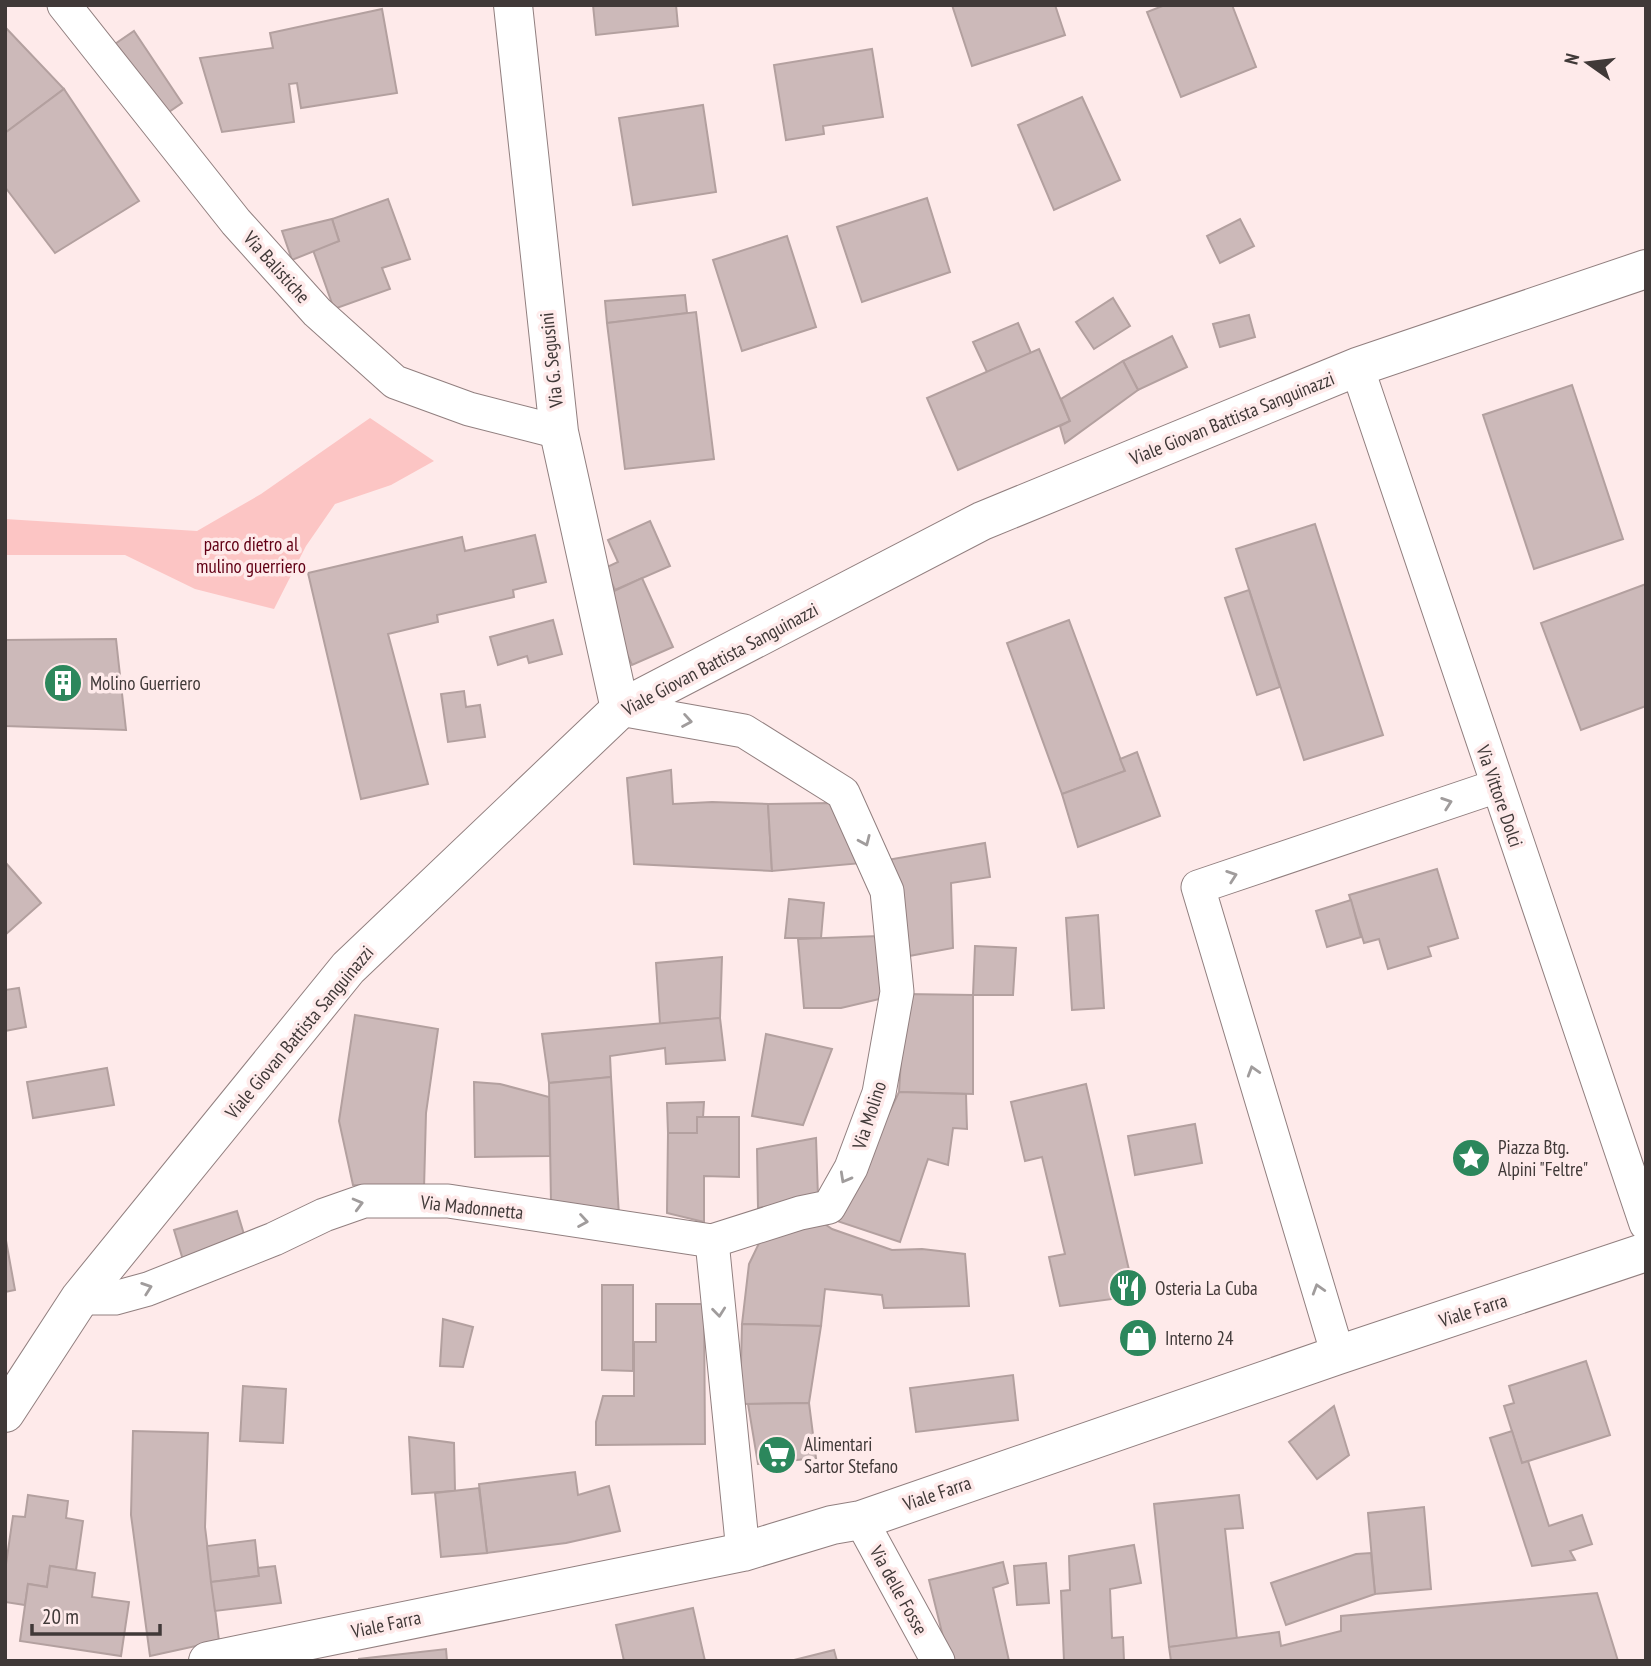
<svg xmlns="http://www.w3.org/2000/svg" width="1651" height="1666" font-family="'PT Sans Narrow',sans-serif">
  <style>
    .green { fill: #fcc5c4 }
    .building { fill: #ccb9b9; stroke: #b3a09f; stroke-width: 2 }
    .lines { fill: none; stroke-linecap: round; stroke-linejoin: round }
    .street-casing { stroke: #917f7f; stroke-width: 35 }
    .secondary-casing { stroke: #917f7f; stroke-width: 40 }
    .street { stroke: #fff; stroke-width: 33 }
    .secondary { stroke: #fff; stroke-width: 38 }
    .oneway { stroke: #a09c9c }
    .labels { text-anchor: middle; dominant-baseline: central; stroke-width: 7; stroke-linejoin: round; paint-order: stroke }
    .street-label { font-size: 19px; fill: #403938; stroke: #feeaea }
    .park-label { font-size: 19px; fill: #610015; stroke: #feeaea }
    .poi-label { font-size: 19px; fill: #403938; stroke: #feeaea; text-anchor: start }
  </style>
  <rect width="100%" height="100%" fill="#feeaea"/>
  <polygon class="green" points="370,418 434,461 391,485 335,504 306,546 274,609 195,589 125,555 5,555 5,519 197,531 261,494"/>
  <g class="building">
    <polygon points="593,5 676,5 678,26 596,35"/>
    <polygon points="952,5 1055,5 1065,35 972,66"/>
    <polygon points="1165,5 1232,5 1256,67 1181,97 1147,12"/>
    <polygon points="382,9 397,93 301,108 297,83 289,84 294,122 222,132 200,58 273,48 270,33"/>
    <polygon points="5,27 64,89 5,133"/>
    <polygon points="134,31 182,103 160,118 112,46"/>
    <polygon points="872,49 883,117 823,126 824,134 786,140 774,65"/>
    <polygon points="64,89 139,201 55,253 5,187 5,133"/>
    <polygon points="1082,97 1120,180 1054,210 1018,125"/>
    <polygon points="703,105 716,192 633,205 619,118"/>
    <polygon points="927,198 950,272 862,302 837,227"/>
    <polygon points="388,199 410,259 382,268 390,289 334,309 313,250 339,241 332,219"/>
    <polygon points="332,219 339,241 292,260 282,231"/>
    <polygon points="1240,219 1254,246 1220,263 1207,236"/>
    <polygon points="787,236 816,327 742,351 713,260"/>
    <polygon points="685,295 687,313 607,323 605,301"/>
    <polygon points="1113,298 1130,326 1094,349 1076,322"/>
    <polygon points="696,312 714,459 625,469 607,323"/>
    <polygon points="1249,315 1255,337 1220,347 1213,324"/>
    <polygon points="1018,323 1031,353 987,372 973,342"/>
    <polygon points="1172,336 1187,367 1138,390 1123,361"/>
    <polygon points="1039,349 1070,421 958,470 927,398"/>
    <polygon points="1123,361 1138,390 1065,443 1060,426 1070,421 1061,399"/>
    <polygon points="1572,385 1623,539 1534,569 1483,415"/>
    <polygon points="650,521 670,566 615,590 605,568 618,562 608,540"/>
    <polygon points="1315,524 1383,735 1304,760 1236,549"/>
    <polygon points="535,535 546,582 513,590 514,597 437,615 438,622 388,634 428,784 361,799 308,573 462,537 465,551"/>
    <polygon points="642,578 673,647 632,665 601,597"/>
    <polygon points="1646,584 1646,706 1581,730 1541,623"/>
    <polygon points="1249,590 1280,687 1257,695 1225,598"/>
    <polygon points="553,620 562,654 529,663 527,656 498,665 490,637"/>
    <polygon points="1069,620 1125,771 1062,794 1007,643"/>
    <polygon points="116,639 126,730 5,726 5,640"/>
    <polygon points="464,691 466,707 480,705 485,737 448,742 441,694"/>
    <polygon points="1137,752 1160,816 1078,847 1062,794 1125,771 1120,759"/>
    <polygon points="671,770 673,804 712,802 768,804 772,871 634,864 627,778"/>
    <polygon points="832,803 863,863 772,871 768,804"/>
    <polygon points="985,843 990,877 951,883 953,948 909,956 887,860"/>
    <polygon points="5,862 41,903 5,935"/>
    <polygon points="1437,869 1458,938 1428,947 1431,956 1388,969 1379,939 1364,943 1349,895"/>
    <polygon points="789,899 824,903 821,938 785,938"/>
    <polygon points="1351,900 1361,937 1327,947 1316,911"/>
    <polygon points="1098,915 1104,1008 1072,1010 1066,918"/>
    <polygon points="879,936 888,997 841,1008 804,1008 798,939"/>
    <polygon points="975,946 1016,948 1013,995 973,995"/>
    <polygon points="722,957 720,1018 660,1024 656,963"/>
    <polygon points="19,988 26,1027 5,1031 5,990"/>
    <polygon points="905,994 973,995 973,1094 899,1092"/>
    <polygon points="355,1015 438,1029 426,1113 424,1189 353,1185 339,1121"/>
    <polygon points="720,1018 725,1060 666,1064 665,1048 610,1056 611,1077 549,1083 542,1034"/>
    <polygon points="766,1034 832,1049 803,1125 752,1116"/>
    <polygon points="107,1068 114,1105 33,1118 27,1082"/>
    <polygon points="611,1077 619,1216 551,1202 549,1083"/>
    <polygon points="474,1082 500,1084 549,1097 550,1156 475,1157"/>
    <polygon points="1086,1084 1135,1296 1060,1306 1049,1257 1065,1254 1042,1157 1025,1161 1011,1102"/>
    <polygon points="899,1092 966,1094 967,1129 953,1128 948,1165 928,1159 900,1242 837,1221"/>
    <polygon points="704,1102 703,1117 697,1117 697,1133 668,1133 667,1103"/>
    <polygon points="697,1117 739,1117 739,1177 704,1176 704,1222 667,1213 668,1133 697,1133"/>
    <polygon points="1195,1124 1202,1163 1135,1175 1128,1136"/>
    <polygon points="816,1138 818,1197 758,1208 757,1149"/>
    <polygon points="237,1211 246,1241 183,1260 174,1230"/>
    <polygon points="822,1222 832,1229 892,1250 922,1249 965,1254 969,1306 884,1308 882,1295 825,1289 821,1326 742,1324 749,1264 761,1239"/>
    <polygon points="5,1235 15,1290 5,1292"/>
    <polygon points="602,1285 633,1285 633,1371 602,1370"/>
    <polygon points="656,1304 704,1304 705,1444 596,1445 596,1422 603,1396 634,1396 634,1342 656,1342"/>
    <polygon points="443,1319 473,1327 463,1367 440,1366"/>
    <polygon points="742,1324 821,1326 809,1403 740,1404"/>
    <polygon points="1586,1361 1610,1435 1522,1463 1504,1406 1514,1403 1509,1386"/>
    <polygon points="1013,1375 1018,1420 916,1432 910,1388"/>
    <polygon points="243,1386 286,1389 283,1443 240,1441"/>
    <polygon points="809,1403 816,1458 758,1464 748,1404"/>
    <polygon points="1334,1406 1349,1455 1317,1479 1289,1442"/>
    <polygon points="133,1431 208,1433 205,1527 219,1641 150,1656 131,1515"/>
    <polygon points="1512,1431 1522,1463 1528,1461 1549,1526 1582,1515 1592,1544 1570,1551 1575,1560 1532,1566 1490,1438"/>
    <polygon points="409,1437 454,1443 455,1491 412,1494"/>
    <polygon points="575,1472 578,1495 609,1486 620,1531 566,1543 487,1553 479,1484"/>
    <polygon points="479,1488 487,1553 441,1557 435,1493"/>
    <polygon points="28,1495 68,1501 66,1518 83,1521 76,1570 50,1566 47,1587 28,1584 25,1605 5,1602 5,1571 13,1516 25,1517"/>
    <polygon points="1239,1495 1243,1528 1225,1529 1237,1639 1169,1647 1154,1504"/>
    <polygon points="1424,1507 1431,1589 1375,1594 1368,1513"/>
    <polygon points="255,1540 259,1576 211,1582 207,1546"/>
    <polygon points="1134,1545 1141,1583 1110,1589 1112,1638 1123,1637 1124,1661 1064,1661 1061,1591 1070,1590 1069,1556"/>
    <polygon points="1371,1553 1375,1594 1286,1625 1271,1583 1356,1554"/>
    <polygon points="1003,1562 1008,1583 993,1588 1009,1661 949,1661 929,1580"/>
    <polygon points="1046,1563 1049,1603 1017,1605 1014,1566"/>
    <polygon points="50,1566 95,1573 92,1597 129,1602 121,1656 20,1641 28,1584 47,1587"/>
    <polygon points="275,1566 281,1603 215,1611 211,1582 259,1576 258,1568"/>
    <polygon points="1597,1593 1618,1661 1171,1661 1169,1647 1279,1632 1281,1646 1341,1631 1341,1616"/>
    <polygon points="693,1608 705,1661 624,1661 616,1625"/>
    <polygon points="446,1649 447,1661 359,1661 359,1659"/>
    <polygon points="834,1650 837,1661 790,1661"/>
  </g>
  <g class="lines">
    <defs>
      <g id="street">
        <polyline points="64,5 236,222 317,312 395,382 469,409 559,432"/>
        <polyline points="1357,367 1646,1224"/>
        <polyline points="620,709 744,731 843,793 887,891 897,992 879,1093 851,1168 829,1207 800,1213 712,1241 743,1552"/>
        <polyline points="80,1298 115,1298 148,1289 274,1239 324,1215 364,1201 448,1201 712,1241"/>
        <polyline points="1338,1355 1198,887 1497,786"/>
        <polyline points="861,1520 938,1661"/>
      </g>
      <g id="secondary">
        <polyline points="513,5 559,432 620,709"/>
        <polyline points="5,1413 80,1298 348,968 620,709 982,521 1357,367 1646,269"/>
        <polyline points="208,1661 743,1552 832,1525 861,1520 1338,1355 1646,1252"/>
      </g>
    </defs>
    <use href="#street" class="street-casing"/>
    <use href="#secondary" class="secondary-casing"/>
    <use href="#street" class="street"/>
    <use href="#secondary" class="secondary"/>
  </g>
  <defs><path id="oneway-chevron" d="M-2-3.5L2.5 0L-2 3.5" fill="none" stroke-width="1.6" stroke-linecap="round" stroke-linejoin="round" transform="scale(1.75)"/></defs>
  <g class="oneway">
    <use href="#oneway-chevron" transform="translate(687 721) rotate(10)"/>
    <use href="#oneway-chevron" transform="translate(1447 803) rotate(-19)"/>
    <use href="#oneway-chevron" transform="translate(865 841) rotate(66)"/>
    <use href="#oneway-chevron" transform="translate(1232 876) rotate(-19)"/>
    <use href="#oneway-chevron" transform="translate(1253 1071) rotate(-107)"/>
    <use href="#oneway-chevron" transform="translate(845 1178) rotate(119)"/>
    <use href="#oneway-chevron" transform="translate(358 1204) rotate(-15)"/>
    <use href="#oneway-chevron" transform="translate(583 1221) rotate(9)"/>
    <use href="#oneway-chevron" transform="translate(147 1288) rotate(-19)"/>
    <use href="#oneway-chevron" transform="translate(1318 1289) rotate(-107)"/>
    <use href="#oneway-chevron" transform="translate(719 1312) rotate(84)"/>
  </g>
  <defs>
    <symbol id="building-disc" viewBox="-11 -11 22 22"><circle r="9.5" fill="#2c875c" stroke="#feeaea"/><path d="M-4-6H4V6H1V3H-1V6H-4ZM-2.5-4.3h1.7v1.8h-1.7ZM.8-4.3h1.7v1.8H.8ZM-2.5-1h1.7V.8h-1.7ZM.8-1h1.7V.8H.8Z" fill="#fff"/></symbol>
    <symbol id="sight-disc" viewBox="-11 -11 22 22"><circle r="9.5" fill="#2c875c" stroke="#feeaea"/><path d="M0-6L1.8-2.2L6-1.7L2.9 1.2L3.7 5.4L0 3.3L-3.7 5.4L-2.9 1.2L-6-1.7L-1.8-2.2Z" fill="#fff"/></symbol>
    <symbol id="restaurant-disc" viewBox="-11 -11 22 22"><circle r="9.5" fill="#2c875c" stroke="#feeaea"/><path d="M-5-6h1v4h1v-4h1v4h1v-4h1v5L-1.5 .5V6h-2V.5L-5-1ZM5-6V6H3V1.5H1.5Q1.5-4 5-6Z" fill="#fff"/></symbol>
    <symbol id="shop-disc" viewBox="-11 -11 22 22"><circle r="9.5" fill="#2c875c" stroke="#feeaea"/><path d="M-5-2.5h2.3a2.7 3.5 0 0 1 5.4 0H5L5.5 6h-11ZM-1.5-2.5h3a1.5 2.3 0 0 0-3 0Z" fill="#fff"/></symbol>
    <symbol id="supermarket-disc" viewBox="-11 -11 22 22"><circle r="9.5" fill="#2c875c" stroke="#feeaea"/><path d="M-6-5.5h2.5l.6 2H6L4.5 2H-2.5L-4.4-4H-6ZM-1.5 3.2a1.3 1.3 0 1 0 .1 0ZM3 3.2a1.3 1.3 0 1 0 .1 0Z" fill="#fff"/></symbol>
  </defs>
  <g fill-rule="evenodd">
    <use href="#building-disc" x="41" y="661" width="44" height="44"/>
    <use href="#sight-disc" x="1449" y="1136" width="44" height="44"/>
    <use href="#restaurant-disc" x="1106" y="1266" width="44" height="44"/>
    <use href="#shop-disc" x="1116" y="1316" width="44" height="44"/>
    <use href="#supermarket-disc" x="755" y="1433" width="44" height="44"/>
  </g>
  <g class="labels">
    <g class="street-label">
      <text transform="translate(277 267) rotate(48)">Via Balistiche</text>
      <text transform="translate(551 360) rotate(-96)">Via G. Segusini</text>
      <text transform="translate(1232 418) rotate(-22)">Viale Giovan Battista Sanguinazzi</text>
      <text transform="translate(720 659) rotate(-28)">Viale Giovan Battista Sanguinazzi</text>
      <text transform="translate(1500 796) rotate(71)">Via Vittore Dolci</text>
      <text transform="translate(299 1032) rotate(-50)">Viale Giovan Battista Sanguinazzi</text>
      <text transform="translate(869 1115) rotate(-72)">Via Molino</text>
      <text transform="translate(472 1207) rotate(6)">Via Madonnetta</text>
      <text transform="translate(1473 1310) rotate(-18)">Viale Farra</text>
      <text transform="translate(937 1493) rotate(-19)">Viale Farra</text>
      <text transform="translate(899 1590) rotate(61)">Via delle Fosse</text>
      <text transform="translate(386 1624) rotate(-12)">Viale Farra</text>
    </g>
    <g class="park-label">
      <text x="251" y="544">parco dietro al<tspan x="251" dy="22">mulino guerriero</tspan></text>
    </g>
    <g class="poi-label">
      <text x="90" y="683">Molino Guerriero</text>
      <text x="1498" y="1147">Piazza Btg.<tspan x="1498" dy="22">Alpini "Feltre"</tspan></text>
      <text x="1155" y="1288">Osteria La Cuba</text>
      <text x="1165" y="1338">Interno 24</text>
      <text x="804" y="1444">Alimentari<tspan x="804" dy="22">Sartor Stefano</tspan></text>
    </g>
  </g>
  <rect width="1651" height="1666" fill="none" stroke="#403938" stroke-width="14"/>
  <g transform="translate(1588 63) rotate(284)" stroke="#feeaea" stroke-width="5" paint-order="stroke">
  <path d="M0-5L12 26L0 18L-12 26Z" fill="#403938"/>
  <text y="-10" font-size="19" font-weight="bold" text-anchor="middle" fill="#403938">N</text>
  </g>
  <path d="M32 1624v10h128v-10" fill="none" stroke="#403938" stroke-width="3.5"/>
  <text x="42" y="1624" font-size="21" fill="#403938" stroke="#feeaea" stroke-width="5" paint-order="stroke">20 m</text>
</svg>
